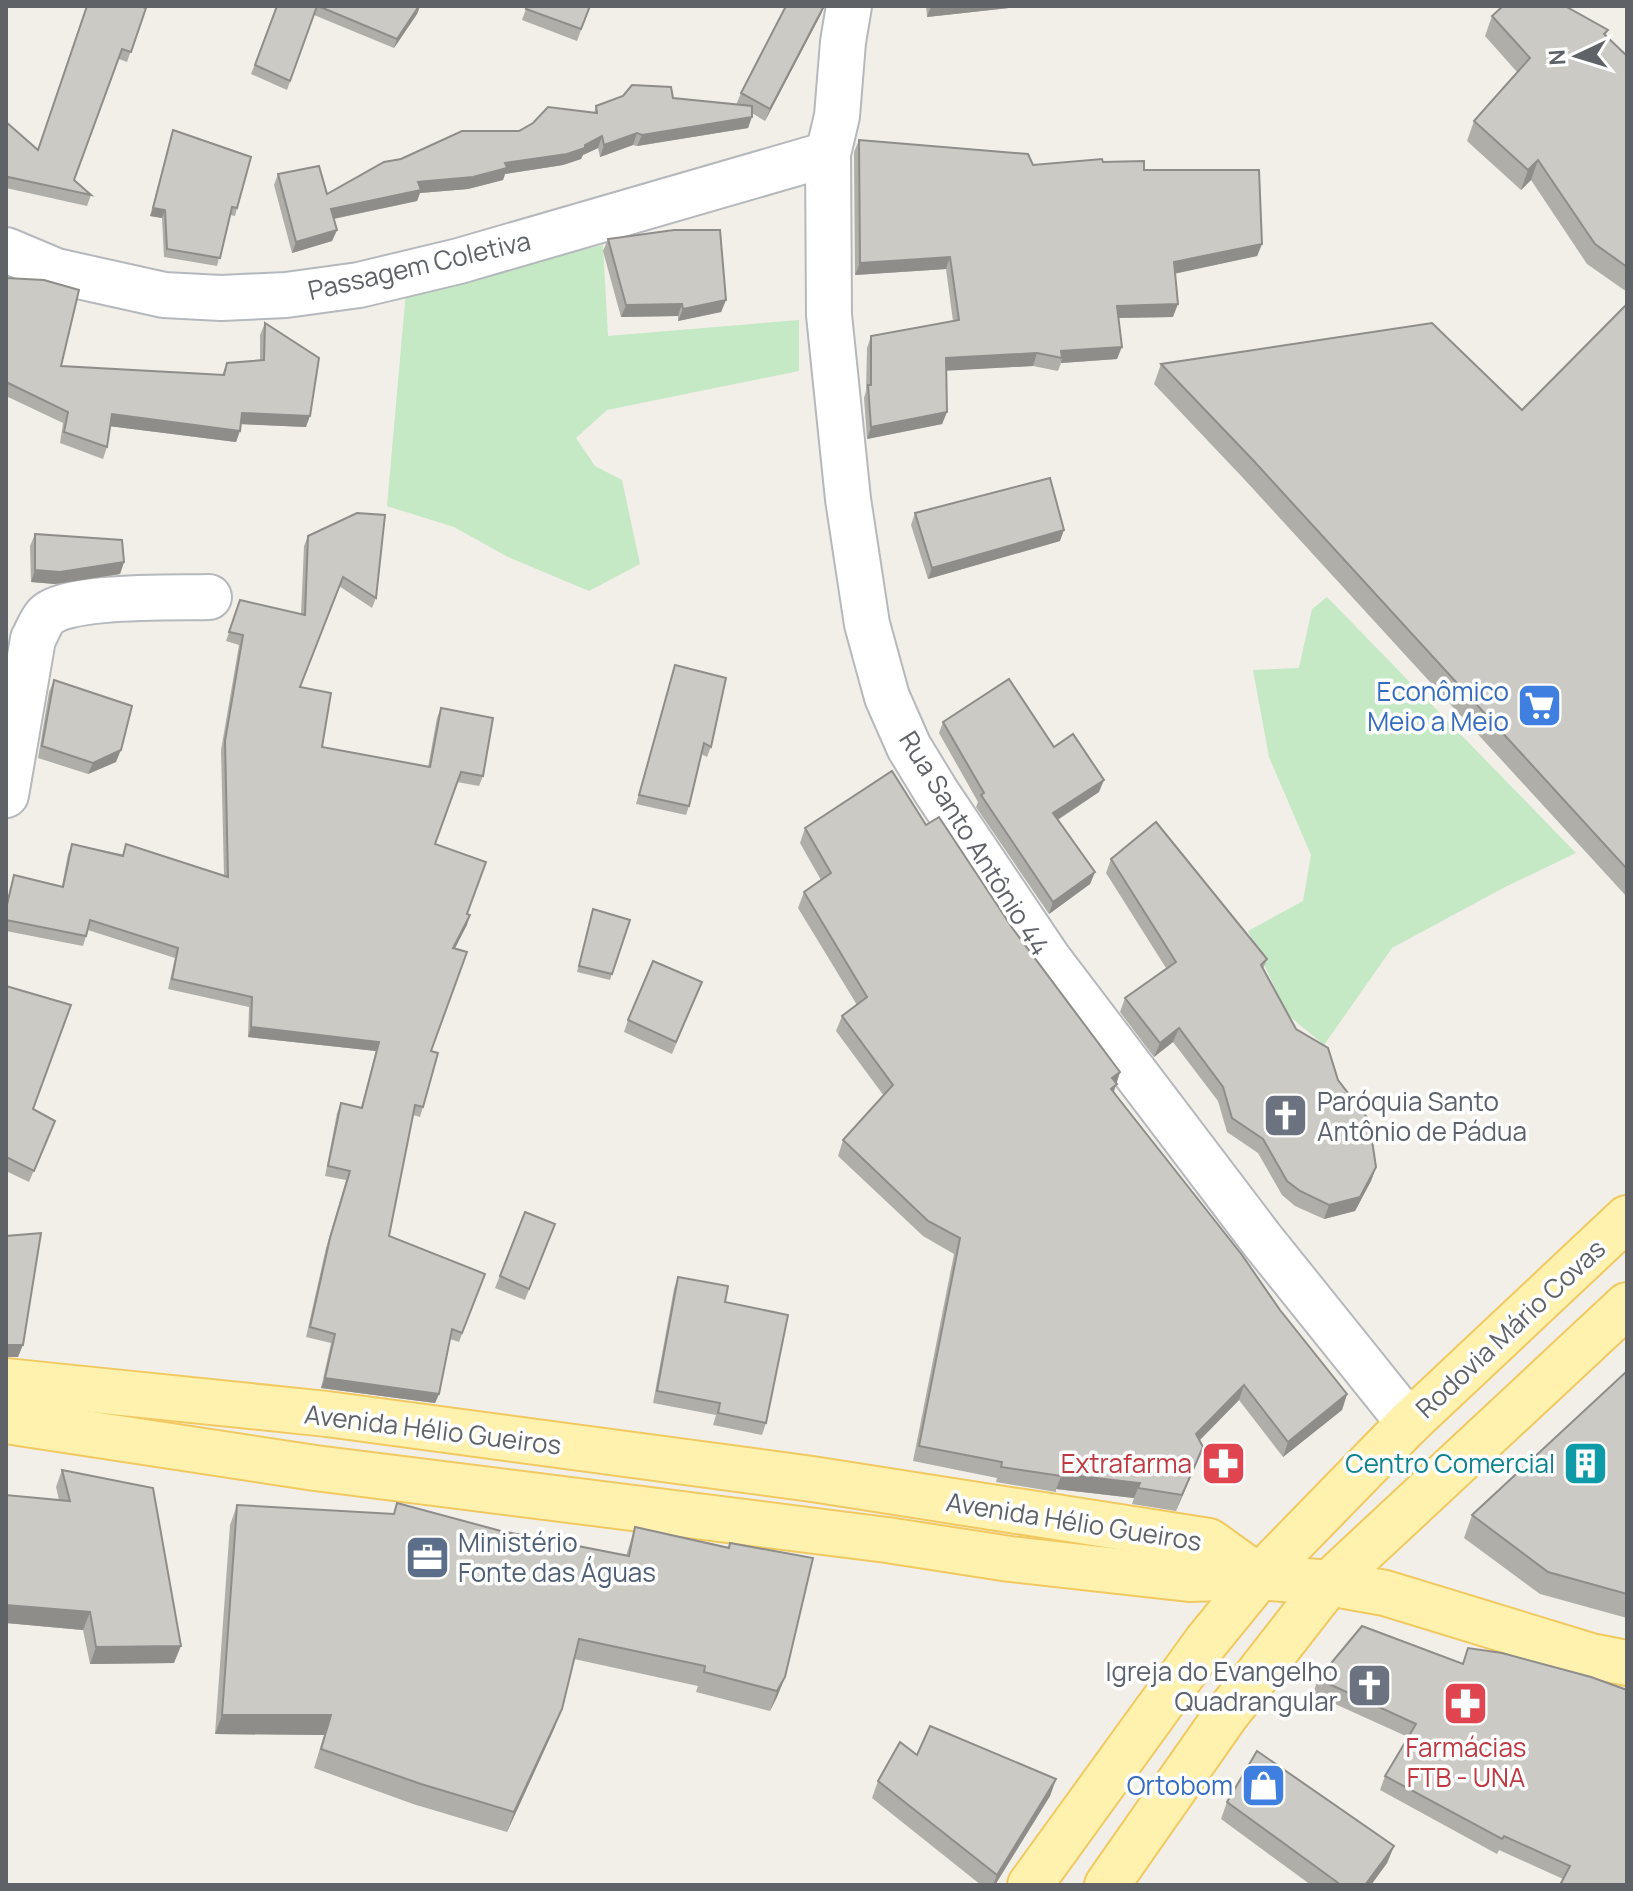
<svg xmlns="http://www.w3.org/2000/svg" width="1633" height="1891" font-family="Manrope,sans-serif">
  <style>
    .green { fill: #c5e8c5 }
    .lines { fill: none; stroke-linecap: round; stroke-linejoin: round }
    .minor-casing { stroke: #b5b8bc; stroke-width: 48 }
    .major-casing { stroke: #f2c960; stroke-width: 48 }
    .minor { stroke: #fff; stroke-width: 44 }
    .major { stroke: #fff2af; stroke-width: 44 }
    .wall { fill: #afaea9 }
    .shaded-wall { fill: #8f8d8a }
    .building { fill: #cccac5; stroke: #8f8d8a; stroke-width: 2 }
    .labels { text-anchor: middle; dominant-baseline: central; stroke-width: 7; stroke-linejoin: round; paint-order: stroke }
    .street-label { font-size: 26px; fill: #5f6368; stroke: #fff }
    .shop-label { font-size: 26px; fill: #366cbe; stroke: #fff; text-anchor: end }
    .worship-label { font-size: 26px; fill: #5b616d; stroke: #fff; text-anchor: start }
    .health-label { font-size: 26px; fill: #be3a42; stroke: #fff; text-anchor: end }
    .culture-label { font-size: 26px; fill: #0d838f; stroke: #fff; text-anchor: end }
    .service-label { font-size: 26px; fill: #4e5e75; stroke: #fff; text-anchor: start }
  </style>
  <rect width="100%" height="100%" fill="#f1efe8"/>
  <g class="green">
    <polygon points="603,245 608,336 799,320 799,371 607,410 576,438 595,466 622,480 640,564 589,591 508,557 454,527 387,506 406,291"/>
    <polygon points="1327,597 1576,853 1505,887 1392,948 1324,1045 1288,1015 1248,931 1303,901 1311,855 1269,757 1253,670 1299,668 1312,609"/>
  </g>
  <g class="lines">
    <defs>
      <g id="minor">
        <polyline points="849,6 843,42 837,116 828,154 829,315 848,499 867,624 887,697 909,747 937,793 1048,958 1262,1240 1409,1423"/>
        <polyline points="6,250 56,271 164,295 221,298 286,295 359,285 459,261 828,154"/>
        <path d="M 6,795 L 33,639 C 37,632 40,623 45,617 C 63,594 177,598 209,597"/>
      </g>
      <g id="major">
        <polyline points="6,1381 327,1414 812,1479 1209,1541 1259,1577"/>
        <polyline points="6,1421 315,1468 887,1540 1010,1559 1189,1579 1259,1577 1329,1583 1385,1593 1591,1656 1627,1663"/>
        <polyline points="1030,1885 1206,1642 1259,1577 1409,1423 1627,1218"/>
        <polyline points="1107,1885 1226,1715 1329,1583 1627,1305"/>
      </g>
    </defs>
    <use href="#minor" class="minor-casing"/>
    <use href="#major" class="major-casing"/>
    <use href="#minor" class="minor"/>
    <use href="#major" class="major"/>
  </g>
  <g class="wall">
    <polygon points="277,6 420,6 417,14 394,48 314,15 287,90 251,74"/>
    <polygon points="527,6 590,6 577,41 522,20"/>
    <polygon points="926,6 1027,6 927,17"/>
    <polygon points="146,8 127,62 119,59 74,180 91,195 87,206 6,188 6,122 38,150"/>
    <polygon points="821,14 765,121 752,113 748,128 637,146 633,145 600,157 598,148 583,155 581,159 563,165 505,174 503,180 468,189 420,193 417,201 334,219 337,230 332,241 292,253 274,185 278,174 327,194 401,159 594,113 596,106 673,98 736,105 741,93"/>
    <polygon points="1492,16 1608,30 1605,36 1627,56 1627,292 1587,264 1531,180 1521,190 1467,141 1474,121 1517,72 1485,36"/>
    <polygon points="173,130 237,208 235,216 230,215 217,266 164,257 162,218 150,216"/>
    <polygon points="859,140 1033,165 1103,162 1144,170 1262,244 1257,256 1175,273 1173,317 1119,318 1117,359 1061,363 1058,371 1033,366 946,370 947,412 942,424 867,439 864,398 866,391 867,348 871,336 953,321 946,269 855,275 854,152"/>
    <polygon points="608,239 726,300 721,312 678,321 678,316 621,317 603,251"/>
    <polygon points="6,278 61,366 222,375 227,363 260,360 260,335 265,323 306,427 241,424 236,442 110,426 107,447 103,459 60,443 63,423 6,396"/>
    <polygon points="1627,304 1627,897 1244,479 1154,384 1161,364 1522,410"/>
    <polygon points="915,513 1060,541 928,579 911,525"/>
    <polygon points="35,534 124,562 120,574 55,584 31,582 30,546"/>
    <polygon points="308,536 376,598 372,608 339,586 300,687 322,747 428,767 437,718 441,708 483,776 479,786 457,782 435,844 467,914 470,915 455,948 431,1051 423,1107 420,1117 413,1115 389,1236 485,1274 459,1342 450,1339 439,1394 435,1403 321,1388 331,1343 306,1337 326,1248 346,1180 325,1176 337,1113 341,1103 361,1107 376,1051 248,1037 249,1007 168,989 175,958 88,930 83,946 6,931 6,904 14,875 62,886 68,854 72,844 224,875 221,750 239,645 226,641 240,600 301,614 304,546"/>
    <polygon points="675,665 711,747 707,757 701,754 689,806 686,815 636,804"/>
    <polygon points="54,680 116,762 88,774 38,758 49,692"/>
    <polygon points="943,722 1054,747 1099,792 1058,820 1095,872 1090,884 1049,914 976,807 978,802 939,733"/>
    <polygon points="926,825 1013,929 1120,1072 1114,1092 1280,1310 1347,1394 1342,1410 1283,1457 1239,1400 1200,1440 1203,1447 1176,1511 1132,1504 1134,1498 1056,1489 1056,1492 996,1482 997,1478 913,1461 954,1254 923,1236 838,1156 843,1140 884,1096 836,1031 842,1016 857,1005 798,908 804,892 821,880 800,843 805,828"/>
    <polygon points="1111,859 1267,959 1263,969 1296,1029 1338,1080 1376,1167 1371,1181 1355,1211 1324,1219 1295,1206 1282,1195 1258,1153 1227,1132 1218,1101 1173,1042 1154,1057 1120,1012 1125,998 1166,968 1106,873"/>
    <polygon points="593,909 630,920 610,980 577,972"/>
    <polygon points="702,982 672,1054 624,1032 628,1020"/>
    <polygon points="6,986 33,1109 50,1133 29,1182 6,1171"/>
    <polygon points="525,1212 555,1224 525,1300 495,1288"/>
    <polygon points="678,1277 725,1302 766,1423 762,1435 713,1425 716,1415 653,1403 674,1289"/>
    <polygon points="1627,1371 1627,1618 1540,1594 1464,1538 1472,1515"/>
    <polygon points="62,1470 174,1663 90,1664 83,1630 6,1623 6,1495 59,1500 56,1487"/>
    <polygon points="237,1505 501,1531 626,1556 635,1527 729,1547 730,1543 785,1677 777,1697 770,1711 696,1692 698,1686 574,1659 554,1729 507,1832 413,1804 314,1768 324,1735 215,1734 230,1525"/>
    <polygon points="1362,1626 1627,1885 1563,1879 1499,1850 1497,1854 1380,1790 1385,1776 1408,1737 1313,1694 1318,1679"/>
    <polygon points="917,1755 1056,1779 1050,1796 995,1885 981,1885 872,1798 878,1781"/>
    <polygon points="1227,1802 1394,1846 1387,1863 1371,1885 1311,1885 1221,1819"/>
  </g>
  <g class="shaded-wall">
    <polygon points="420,6 417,14 394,48 397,39"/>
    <polygon points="824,6 821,14 765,121 770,109"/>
    <polygon points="931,6 1027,6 927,17"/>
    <polygon points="752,117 748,128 637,146 642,135"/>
    <polygon points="637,133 633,145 600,157 604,145"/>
    <polygon points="602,136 598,148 583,155 581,159 563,165 505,174 503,180 468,189 420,193 417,201 327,220 331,209 418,182 585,145"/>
    <polygon points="1538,160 1531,180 1521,190 1528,170"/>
    <polygon points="153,208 165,210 162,218 150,216"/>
    <polygon points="337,230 332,241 292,253 296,242"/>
    <polygon points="1262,244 1257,256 1169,275 1174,262"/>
    <polygon points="950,257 946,269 855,275 860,263"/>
    <polygon points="726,300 721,312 678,321 683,309"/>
    <polygon points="682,304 678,316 621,317 626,305"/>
    <polygon points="1178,304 1173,317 1113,318 1117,306"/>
    <polygon points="1122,347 1117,359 1061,363 1062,358 1061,351"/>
    <polygon points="1037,353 1033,366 942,371 946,358"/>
    <polygon points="947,412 942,424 867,439 871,427"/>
    <polygon points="242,413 310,416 306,427 238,424"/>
    <polygon points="112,414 240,431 236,442 108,426"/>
    <polygon points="1064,530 1060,541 928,579 932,568"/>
    <polygon points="124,562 120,574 55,584 31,582 35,570"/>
    <polygon points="121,750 116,762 88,774 93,763"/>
    <polygon points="1104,780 1099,792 1049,825 1053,813"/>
    <polygon points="1095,872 1090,884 1049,914 1053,902"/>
    <polygon points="470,915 467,925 450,958 453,948"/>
    <polygon points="251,1027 379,1042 376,1051 248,1037"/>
    <polygon points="1179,1028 1173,1042 1154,1057 1160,1043"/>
    <polygon points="1120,1072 1111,1099 1112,1078"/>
    <polygon points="1376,1167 1371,1181 1355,1211 1324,1219 1329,1205"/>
    <polygon points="8,1345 23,1345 18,1357 6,1357"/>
    <polygon points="325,1378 439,1394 435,1403 321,1388"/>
    <polygon points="1244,1385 1239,1400 1191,1449 1196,1434"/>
    <polygon points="1347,1394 1342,1410 1283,1457 1288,1442"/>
    <polygon points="1203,1447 1197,1462 1176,1511 1182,1495"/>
    <polygon points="1062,1474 1140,1483 1134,1498 1056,1489"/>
    <polygon points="6,1605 90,1612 83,1630 6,1623"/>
    <polygon points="181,1646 174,1663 90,1664 96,1647"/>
    <polygon points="785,1677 777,1697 770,1711 777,1691"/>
    <polygon points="562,1709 554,1729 507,1832 514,1812"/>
    <polygon points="222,1715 331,1715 324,1735 215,1734"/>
    <polygon points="1056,1779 1050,1796 995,1885 993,1885 997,1875"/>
    <polygon points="1394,1846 1387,1863 1371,1885 1365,1885"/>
  </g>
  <g class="building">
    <polygon points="87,6 140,6 146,8 131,52 122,49 74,180 91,195 8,177 6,182 6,122 38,150"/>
    <polygon points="277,6 317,6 290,81 255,65"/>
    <polygon points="318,6 419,6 397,39"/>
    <polygon points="527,6 590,6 581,29 526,9"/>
    <polygon points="786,6 824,6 770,109 741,93"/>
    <polygon points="1503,6 1565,6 1608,30 1604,34 1627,56 1627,267 1595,244 1538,160 1528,170 1474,121 1530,58 1492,16"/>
    <polygon points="632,85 671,87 673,98 752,106 752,117 642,135 637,133 604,145 602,136 585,145 585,148 567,154 505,163 507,168 473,177 418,182 421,190 331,209 337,230 296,242 278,174 319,166 327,194 384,162 401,159 462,131 519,131 533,123 548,107 597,113 596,106 623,96"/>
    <polygon points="173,130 251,157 237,208 232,207 220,258 167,249 165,210 153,208"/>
    <polygon points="859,140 1028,154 1033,165 1102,159 1103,162 1144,161 1144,170 1259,170 1262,244 1174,262 1178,304 1117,306 1122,347 1061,351 1062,358 1037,353 946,358 947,412 871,427 868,385 871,385 871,336 959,320 950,257 860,263"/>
    <polygon points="674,230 720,230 726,300 683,309 682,304 626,305 608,239"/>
    <polygon points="6,278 44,280 79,290 61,366 224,375 227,363 264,360 265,323 319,358 310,416 242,413 240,431 112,414 107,447 64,432 68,412 6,382"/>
    <polygon points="1627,304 1627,869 1252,459 1161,364 1432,323 1522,410"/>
    <polygon points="1050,478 1064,530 932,568 915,513"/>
    <polygon points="357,513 385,515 376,598 343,577 300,687 331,693 322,747 430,767 441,708 493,718 483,776 461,772 435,844 486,862 467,914 470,915 453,948 467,952 431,1051 438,1053 423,1107 415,1105 389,1236 485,1274 462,1333 452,1329 439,1394 325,1378 335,1334 310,1327 330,1238 350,1171 328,1166 341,1103 362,1108 379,1042 251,1027 252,997 172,979 178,948 90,920 86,936 6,920 6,909 14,875 63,887 72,844 123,856 126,844 228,877 225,741 243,635 229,632 240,600 305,615 308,536"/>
    <polygon points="35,534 122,540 124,562 60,572 35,570"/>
    <polygon points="675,665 726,678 711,747 704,743 689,806 639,795"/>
    <polygon points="1009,679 1054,747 1073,734 1104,780 1053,813 1095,872 1053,902 981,795 984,793 943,722"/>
    <polygon points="54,680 132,706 121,750 93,763 42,746"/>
    <polygon points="892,771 926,825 939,817 1013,929 1120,1072 1112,1078 1117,1084 1111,1089 1242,1255 1280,1310 1347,1394 1288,1442 1244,1385 1196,1434 1203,1447 1182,1495 1138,1488 1140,1483 1062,1474 1061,1476 1001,1467 1002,1462 919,1446 960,1238 928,1221 843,1140 893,1085 842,1016 867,997 804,892 831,873 805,828"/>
    <polygon points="1156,822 1267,959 1261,965 1296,1029 1328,1048 1338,1080 1369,1120 1376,1167 1360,1197 1329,1205 1300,1191 1287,1181 1263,1139 1232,1118 1223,1087 1179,1028 1160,1043 1125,998 1176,962 1111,859"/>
    <polygon points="593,909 630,920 612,974 579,966"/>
    <polygon points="653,961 702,982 676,1042 628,1020"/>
    <polygon points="6,986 71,1005 33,1109 55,1121 34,1171 6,1157"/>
    <polygon points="525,1212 555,1224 529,1289 500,1276"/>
    <polygon points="41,1233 23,1345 8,1345 6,1344 6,1236"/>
    <polygon points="678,1277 728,1286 725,1302 788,1315 766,1423 718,1413 720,1403 657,1391"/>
    <polygon points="1627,1371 1627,1594 1548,1572 1472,1515"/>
    <polygon points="62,1470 153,1488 181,1646 96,1647 90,1612 6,1605 6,1495 70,1501"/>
    <polygon points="397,1503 501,1531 629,1556 635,1527 729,1548 730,1543 813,1558 785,1677 777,1691 704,1672 705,1666 579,1639 562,1709 514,1812 421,1784 321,1749 331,1715 222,1715 237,1505 394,1514"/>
    <polygon points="1362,1626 1463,1664 1468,1648 1502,1653 1591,1677 1627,1690 1627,1885 1560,1885 1570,1866 1504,1836 1502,1839 1385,1776 1416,1724 1318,1679"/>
    <polygon points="930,1726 1056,1779 997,1875 878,1781 900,1742 917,1755"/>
    <polygon points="1257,1751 1394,1846 1365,1885 1341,1885 1227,1802"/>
  </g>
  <defs>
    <symbol id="supermarket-square" viewBox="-11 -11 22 22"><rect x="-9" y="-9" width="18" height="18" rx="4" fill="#3f7fe0" stroke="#fff"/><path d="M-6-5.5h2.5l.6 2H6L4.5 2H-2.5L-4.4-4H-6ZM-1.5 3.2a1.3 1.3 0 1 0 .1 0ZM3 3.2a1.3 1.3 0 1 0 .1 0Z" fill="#fff"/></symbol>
    <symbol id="church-square" viewBox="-11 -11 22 22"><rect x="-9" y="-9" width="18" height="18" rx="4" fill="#6b7280" stroke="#fff"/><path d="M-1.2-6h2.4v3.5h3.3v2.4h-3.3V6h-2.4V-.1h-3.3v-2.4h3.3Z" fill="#fff"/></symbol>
    <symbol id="pharmacy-square" viewBox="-11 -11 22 22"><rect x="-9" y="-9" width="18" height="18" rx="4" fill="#e0444e" stroke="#fff"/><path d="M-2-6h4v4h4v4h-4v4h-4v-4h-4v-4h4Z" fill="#fff"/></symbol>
    <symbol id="building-square" viewBox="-11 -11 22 22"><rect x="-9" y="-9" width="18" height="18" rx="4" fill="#0f9aa8" stroke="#fff"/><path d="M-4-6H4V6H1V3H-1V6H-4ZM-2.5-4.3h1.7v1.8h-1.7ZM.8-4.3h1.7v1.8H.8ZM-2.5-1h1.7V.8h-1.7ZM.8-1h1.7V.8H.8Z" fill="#fff"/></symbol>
    <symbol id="office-square" viewBox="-11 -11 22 22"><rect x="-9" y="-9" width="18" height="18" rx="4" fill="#5c6f8a" stroke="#fff"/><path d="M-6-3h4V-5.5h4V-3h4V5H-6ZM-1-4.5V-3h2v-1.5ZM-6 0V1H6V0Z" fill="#fff"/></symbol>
    <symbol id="shop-square" viewBox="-11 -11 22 22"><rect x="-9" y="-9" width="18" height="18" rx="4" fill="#3f7fe0" stroke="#fff"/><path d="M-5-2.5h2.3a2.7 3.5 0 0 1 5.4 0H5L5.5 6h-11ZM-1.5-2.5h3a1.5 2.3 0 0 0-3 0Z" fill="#fff"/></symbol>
  </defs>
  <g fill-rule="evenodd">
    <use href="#supermarket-square" x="1514" y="680" width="51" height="51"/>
    <use href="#church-square" x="1260" y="1090" width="51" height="51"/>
    <use href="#pharmacy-square" x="1198" y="1438" width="51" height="51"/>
    <use href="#building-square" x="1560" y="1438" width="51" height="51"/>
    <use href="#office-square" x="402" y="1532" width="51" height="51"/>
    <use href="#church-square" x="1344" y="1660" width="51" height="51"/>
    <use href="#pharmacy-square" x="1440" y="1678" width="51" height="51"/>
    <use href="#shop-square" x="1238" y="1760" width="51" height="51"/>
  </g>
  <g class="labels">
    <g class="street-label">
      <text transform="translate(419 265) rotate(-13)">Passagem Coletiva</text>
      <text transform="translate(975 843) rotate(58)">Rua Santo Antônio 44</text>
      <text transform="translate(1510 1328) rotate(-43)">Rodovia Mário Covas</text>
      <text transform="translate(433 1429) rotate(7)">Avenida Hélio Gueiros</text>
      <text transform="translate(1074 1521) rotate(9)">Avenida Hélio Gueiros</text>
    </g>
    <g class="shop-label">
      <text x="1509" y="691">Econômico<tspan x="1509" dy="30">Meio a Meio</tspan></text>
      <text x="1233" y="1785">Ortobom</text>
    </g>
    <g class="worship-label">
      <text x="1317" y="1101">Paróquia Santo<tspan x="1317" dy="30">Antônio de Pádua</tspan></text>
      <text x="1338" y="1671" text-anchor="end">Igreja do Evangelho<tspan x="1338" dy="30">Quadrangular</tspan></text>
    </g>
    <g class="health-label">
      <text x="1192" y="1463">Extrafarma</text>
      <text x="1466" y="1747" text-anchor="middle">Farmácias<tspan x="1466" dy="30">FTB - UNA</tspan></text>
    </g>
    <g class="culture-label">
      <text x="1555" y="1463">Centro Comercial</text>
    </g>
    <g class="service-label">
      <text x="458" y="1542">Ministério<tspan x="458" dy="30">Fonte das Águas</tspan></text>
    </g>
  </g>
  <rect width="1633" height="1891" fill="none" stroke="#5f6368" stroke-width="16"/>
  <g transform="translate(1577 56) rotate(266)" stroke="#ffffff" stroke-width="6" paint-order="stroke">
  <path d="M0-6L14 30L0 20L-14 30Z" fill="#5f6368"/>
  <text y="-12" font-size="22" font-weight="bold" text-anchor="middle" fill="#5f6368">N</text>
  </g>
</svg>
